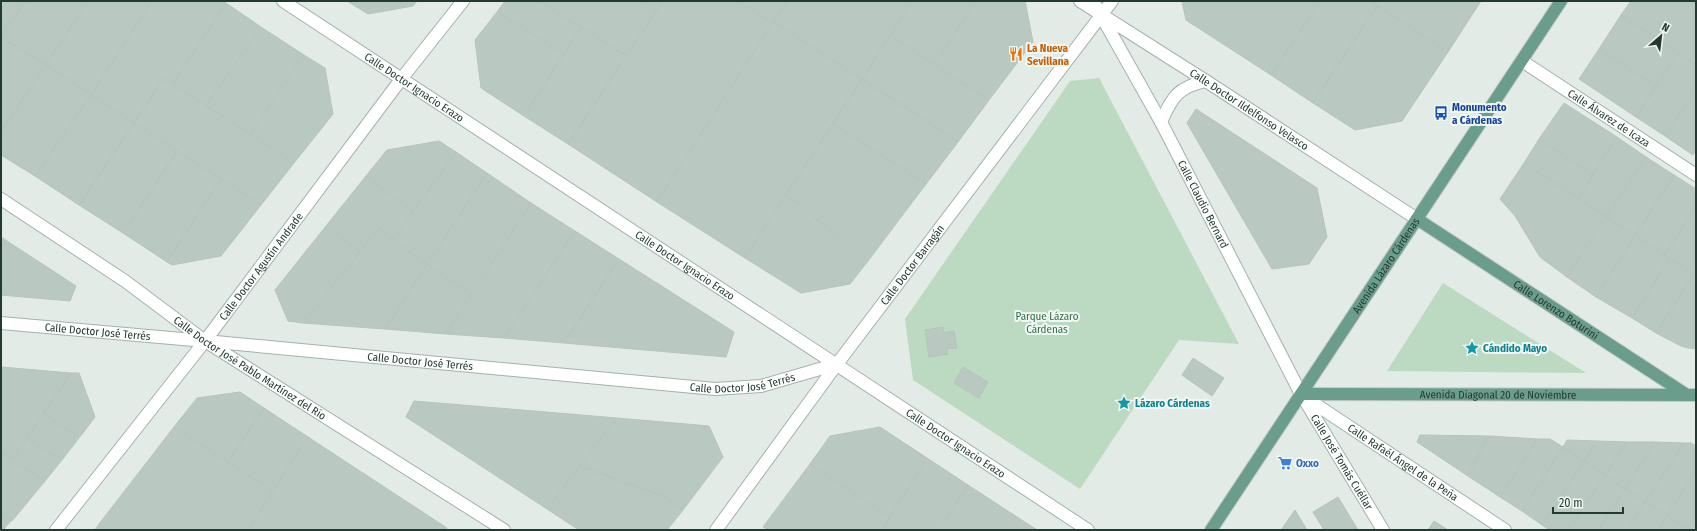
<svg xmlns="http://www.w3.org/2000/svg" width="1697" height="531" font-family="'Fira Sans Condensed',sans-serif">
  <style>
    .green { fill: #bcdac2 }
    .building { fill: #bac8c2; stroke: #b5c4bc }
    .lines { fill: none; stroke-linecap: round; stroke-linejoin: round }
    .minor-casing { stroke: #a5b2ac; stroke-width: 14 }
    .major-casing { stroke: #c1c8c6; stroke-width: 14 }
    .minor { stroke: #fff; stroke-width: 12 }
    .major { stroke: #6a9d8c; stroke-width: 12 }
    .labels { text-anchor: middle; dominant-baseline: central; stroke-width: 4; stroke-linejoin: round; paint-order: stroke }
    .food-label { font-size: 11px; font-weight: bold; fill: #c56008; stroke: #f2f8f4; text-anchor: start }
    .street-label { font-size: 11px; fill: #233a32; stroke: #f2f8f4 }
    .transit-label { font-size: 11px; font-weight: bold; fill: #164399; stroke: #f2f8f4; text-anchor: start }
    .park-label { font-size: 11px; fill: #316e44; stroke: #f2f8f4 }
    .culture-label { font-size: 11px; font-weight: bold; fill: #0d838f; stroke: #f2f8f4; text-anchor: start }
    .shop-label { font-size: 11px; font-weight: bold; fill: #366cbe; stroke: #f2f8f4; text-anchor: start }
  </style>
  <rect width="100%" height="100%" fill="#e2ebe6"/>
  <g class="green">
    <polygon points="1099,78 1239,344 1179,340 1080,489 913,380 905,319 1070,81"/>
    <polygon points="1443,283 1586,373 1387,371"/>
  </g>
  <g class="building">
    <polygon points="1,1 26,1 1,37"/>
    <polygon points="26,1 88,1 46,65 1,37"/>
    <polygon points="88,1 152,1 91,95 46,65"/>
    <polygon points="152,1 222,1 226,3 173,84 164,78 134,123 91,95"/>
    <polygon points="347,1 417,1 413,6 368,14"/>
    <polygon points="505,1 540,1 581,27 564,54 497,12"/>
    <polygon points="540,1 643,1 657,10 626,56"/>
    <polygon points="643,1 663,1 657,10"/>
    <polygon points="663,1 737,1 773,23 657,202 568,144"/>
    <polygon points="737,1 787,1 773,23"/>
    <polygon points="787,1 912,1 862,79 773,22"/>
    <polygon points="912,1 976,1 934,65 890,36"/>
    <polygon points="976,1 1025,1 1033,42 989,100 934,65"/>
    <polygon points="1182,1 1320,1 1271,75 1186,20"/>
    <polygon points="1320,1 1370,1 1377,6 1313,103 1271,75"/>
    <polygon points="1370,1 1481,1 1448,52"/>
    <polygon points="1631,1 1696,1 1696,65 1621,15"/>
    <polygon points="226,3 261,27 206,106 173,84"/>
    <polygon points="1377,6 1448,52 1402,121 1355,130 1313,103"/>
    <polygon points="497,12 564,54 524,116 481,88 475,40"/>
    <polygon points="1621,15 1678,53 1656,86 1599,49"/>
    <polygon points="773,22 862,79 745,258 657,202"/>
    <polygon points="261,27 304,55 250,135 206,106"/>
    <polygon points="581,27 626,56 568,144 524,116"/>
    <polygon points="890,36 989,100 958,142 862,79"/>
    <polygon points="1,37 46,65 1,132"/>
    <polygon points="1599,49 1656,86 1636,117 1579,79"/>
    <polygon points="1678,53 1696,65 1696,89 1665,136 1636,117"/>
    <polygon points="304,55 325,68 333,114 294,163 250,135"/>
    <polygon points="46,65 91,95 35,176 1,155 1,132"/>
    <polygon points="164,78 294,163 261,205 134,123"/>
    <polygon points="862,79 958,142 926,184 833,124"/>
    <polygon points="1696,89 1696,151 1693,155 1665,136"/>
    <polygon points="91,95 134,123 79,205 35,176"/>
    <polygon points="1564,103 1617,137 1593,175 1539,139"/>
    <polygon points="1196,109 1317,188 1327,237 1309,264 1272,269 1187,123"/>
    <polygon points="134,123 177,151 123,233 79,205"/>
    <polygon points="833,124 926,184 868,261 797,203 785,196"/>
    <polygon points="1617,137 1646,157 1606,217 1578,198"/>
    <polygon points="1539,139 1593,175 1578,198 1524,163"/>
    <polygon points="439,141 456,152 413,212 366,176 387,150"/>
    <polygon points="177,151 221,179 167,262 123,233"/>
    <polygon points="456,152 487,173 427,265 393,239"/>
    <polygon points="1646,157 1674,175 1635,236 1606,217"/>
    <polygon points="1524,163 1606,217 1567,277 1540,257 1515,216 1500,199"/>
    <polygon points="487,173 531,203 471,294 427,265"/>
    <polygon points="1674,175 1696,189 1696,207 1665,255 1635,236"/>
    <polygon points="366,176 413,212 393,239 379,228 360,252 326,226"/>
    <polygon points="221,179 261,205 221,256 172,265 167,262"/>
    <polygon points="785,196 797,203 868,261 850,284 801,293 745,258"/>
    <polygon points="531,203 575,231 504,338 446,334"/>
    <polygon points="1696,207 1696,271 1694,274 1665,255"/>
    <polygon points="1606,217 1635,236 1596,297 1567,277"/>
    <polygon points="326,226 360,252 303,323 288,321 275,290"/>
    <polygon points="379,228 427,265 385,329 303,323"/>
    <polygon points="575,231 619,259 564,343 504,338"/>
    <polygon points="1635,236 1670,258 1632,318 1596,297"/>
    <polygon points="1,237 76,286 70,301 1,295"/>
    <polygon points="1670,258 1694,274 1656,333 1632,318"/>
    <polygon points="619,259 734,332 726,357 564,343"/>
    <polygon points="427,265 471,294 446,334 385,329"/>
    <polygon points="1694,274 1696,276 1696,349 1688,348 1681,346 1656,333"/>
    <polygon points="943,327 944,333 954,331 957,348 947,349 948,354 929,357 925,330"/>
    <polygon points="1193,358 1224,378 1212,396 1182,375"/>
    <polygon points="1,367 71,373 12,460 1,452"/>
    <polygon points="963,367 988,382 979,398 954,383"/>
    <polygon points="71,373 79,373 95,417 79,438 44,413"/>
    <polygon points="240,392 264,408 228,462 174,427 197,398"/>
    <polygon points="414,401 617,418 547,509 406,417"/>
    <polygon points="264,408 308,437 273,491 228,462"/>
    <polygon points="44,413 79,438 62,460 27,438"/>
    <polygon points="617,418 709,426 723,457 683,510 665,497 580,466"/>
    <polygon points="174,427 273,491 248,530 108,530 99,524"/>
    <polygon points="880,427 927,458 890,517 810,464 830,436"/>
    <polygon points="1420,435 1489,436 1468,476 1417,442"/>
    <polygon points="1489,436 1538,439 1500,497 1468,476"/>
    <polygon points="308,437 447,528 446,530 248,530"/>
    <polygon points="27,438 62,460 45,481 12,460"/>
    <polygon points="1538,439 1550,439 1563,447 1522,511 1500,497"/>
    <polygon points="1567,440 1597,441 1584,461 1563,447"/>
    <polygon points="1597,441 1627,442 1605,475 1584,461"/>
    <polygon points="1627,442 1655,442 1625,489 1605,475"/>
    <polygon points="1655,442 1684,443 1645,502 1625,489"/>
    <polygon points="1684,443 1691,443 1696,446 1696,470 1667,516 1645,502"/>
    <polygon points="1563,447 1584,461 1542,525 1522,511"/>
    <polygon points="1,452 45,481 12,521 1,514"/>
    <polygon points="927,458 968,485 940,530 882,530"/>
    <polygon points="1584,461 1605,475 1569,530 1550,530 1542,525"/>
    <polygon points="810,464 890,517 882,530 769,530 763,527"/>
    <polygon points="580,466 665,497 683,510 667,530 579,530 547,509"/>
    <polygon points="1696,470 1696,515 1687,529 1667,516"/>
    <polygon points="1605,475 1625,489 1599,530 1569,530"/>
    <polygon points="968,485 1037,530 940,530"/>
    <polygon points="1625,489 1645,502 1627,530 1599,530"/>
    <polygon points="1338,497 1358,530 1324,530 1313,512"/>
    <polygon points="1645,502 1667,516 1658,530 1627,530"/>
    <polygon points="1295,510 1307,530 1281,530"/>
    <polygon points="1,514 11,521 3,530 1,530"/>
    <polygon points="1696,515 1696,530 1688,530 1687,529"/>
    <polygon points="1667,516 1687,529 1686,530 1658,530"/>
    <polygon points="1434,521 1448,530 1428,530"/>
    <polygon points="99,524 108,530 95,530"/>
  </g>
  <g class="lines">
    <defs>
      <g id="minor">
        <path id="s1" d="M 283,1 L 1088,530"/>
        <path id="s2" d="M 1080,1 L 1206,81 L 1417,219"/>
        <path id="s3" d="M 1093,1 L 1161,122 L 1301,394 L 1383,530"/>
        <path id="s4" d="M 1522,61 L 1696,175"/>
        <path d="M 1161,122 C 1172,97 1178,87 1206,81"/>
        <path id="s5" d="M 1,199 L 125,281 L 205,341 L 504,530"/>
        <path id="s6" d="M 1,323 L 205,341 L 715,389 L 761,386 L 837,364"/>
        <path id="s7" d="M 1303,396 L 1505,530"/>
        <path id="s8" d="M 56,530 L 205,341 L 402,78 L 463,1"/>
        <path id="s9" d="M 716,530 L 837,364 L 1112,1"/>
      </g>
      <g id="major">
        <path id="s10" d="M 1417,219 L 1687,395"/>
        <path id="s11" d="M 1301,394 L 1696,395"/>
        <path id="s12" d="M 1211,530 L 1561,1"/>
      </g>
    </defs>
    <use href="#minor" class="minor-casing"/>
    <use href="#major" class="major-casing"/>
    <use href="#minor" class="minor"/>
    <use href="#major" class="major"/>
  </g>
  <defs>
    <symbol id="restaurant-bare" viewBox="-9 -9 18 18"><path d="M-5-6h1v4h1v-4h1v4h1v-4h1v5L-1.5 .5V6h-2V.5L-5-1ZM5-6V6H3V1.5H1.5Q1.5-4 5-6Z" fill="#e8710a" stroke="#f2f8f4" stroke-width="2.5" paint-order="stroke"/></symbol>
    <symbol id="bus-bare" viewBox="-9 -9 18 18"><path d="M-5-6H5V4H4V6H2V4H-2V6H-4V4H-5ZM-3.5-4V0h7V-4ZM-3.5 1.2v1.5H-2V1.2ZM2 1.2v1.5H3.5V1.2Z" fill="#1a4fb4" stroke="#f2f8f4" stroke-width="2.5" paint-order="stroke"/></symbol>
    <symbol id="sight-bare" viewBox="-9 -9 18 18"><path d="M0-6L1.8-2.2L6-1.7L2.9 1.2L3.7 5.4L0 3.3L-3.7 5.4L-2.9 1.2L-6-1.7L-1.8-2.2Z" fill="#0f9aa8" stroke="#f2f8f4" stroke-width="2.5" paint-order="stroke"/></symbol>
    <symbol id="supermarket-bare" viewBox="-9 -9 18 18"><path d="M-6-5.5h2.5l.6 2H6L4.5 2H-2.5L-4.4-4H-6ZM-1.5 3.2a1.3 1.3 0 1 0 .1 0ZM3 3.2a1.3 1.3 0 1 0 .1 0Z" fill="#3f7fe0" stroke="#f2f8f4" stroke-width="2.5" paint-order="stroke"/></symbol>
  </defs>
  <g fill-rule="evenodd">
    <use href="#restaurant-bare" x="1006" y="44" width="20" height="20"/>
    <use href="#bus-bare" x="1431" y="103" width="20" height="20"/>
    <use href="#sight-bare" x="1462" y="338" width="20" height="20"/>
    <use href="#sight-bare" x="1114" y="393" width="20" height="20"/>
    <use href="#supermarket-bare" x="1275" y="453" width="20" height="20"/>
  </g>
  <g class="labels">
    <g class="food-label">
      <text x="1027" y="48">La Nueva<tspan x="1027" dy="13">Sevillana</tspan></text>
    </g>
    <g class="street-label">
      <text stroke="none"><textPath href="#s1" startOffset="157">Calle Doctor Ignacio Erazo</textPath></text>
      <text stroke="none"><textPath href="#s2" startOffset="201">Calle Doctor Ildelfonso Velasco</textPath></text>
      <text stroke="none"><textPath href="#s4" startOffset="104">Calle Álvarez de Icaza</textPath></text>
      <text stroke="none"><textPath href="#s3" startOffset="231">Calle Claudio Bernard</textPath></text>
      <text stroke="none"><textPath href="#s9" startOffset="330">Calle Doctor Barragán</textPath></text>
      <text stroke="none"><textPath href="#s1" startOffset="481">Calle Doctor Ignacio Erazo</textPath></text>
      <text stroke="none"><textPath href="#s12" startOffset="317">Avenida Lázaro Cárdenas</textPath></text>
      <text stroke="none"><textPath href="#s8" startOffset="334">Calle Doctor Agustín Andrade</textPath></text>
      <text stroke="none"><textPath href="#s10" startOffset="166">Calle Lorenzo Boturini</textPath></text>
      <text stroke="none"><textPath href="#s6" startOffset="97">Calle Doctor José Terrés</textPath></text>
      <text stroke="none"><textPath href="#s6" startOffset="421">Calle Doctor José Terrés</textPath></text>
      <text stroke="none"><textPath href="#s5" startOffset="301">Calle Doctor José Pablo Martínez del Río</textPath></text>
      <text stroke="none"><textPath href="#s6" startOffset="745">Calle Doctor José Terrés</textPath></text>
      <text stroke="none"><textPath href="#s11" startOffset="197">Avenida Diagonal 20 de Noviembre</textPath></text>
      <text stroke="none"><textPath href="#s1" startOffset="805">Calle Doctor Ignacio Erazo</textPath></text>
      <text stroke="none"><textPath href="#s3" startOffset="524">Calle José Tomás Cuéllar</textPath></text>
      <text stroke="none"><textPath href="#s7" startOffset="120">Calle Rafaél Ángel de la Peña</textPath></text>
    </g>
    <g class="transit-label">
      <text x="1452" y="107">Monumento<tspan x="1452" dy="13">a Cárdenas</tspan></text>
    </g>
    <g class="park-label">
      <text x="1047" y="316">Parque Lázaro<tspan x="1047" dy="13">Cárdenas</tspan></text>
    </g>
    <g class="culture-label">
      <text x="1483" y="348">Cándido Mayo</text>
      <text x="1135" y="403">Lázaro Cárdenas</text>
    </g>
    <g class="shop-label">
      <text x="1296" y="463">Oxxo</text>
    </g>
  </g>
  <rect width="1697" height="531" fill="none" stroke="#233a32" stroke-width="4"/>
  <g transform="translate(1661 36) rotate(28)" stroke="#f2f8f4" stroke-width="3" paint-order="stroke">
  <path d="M0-3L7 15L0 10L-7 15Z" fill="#233a32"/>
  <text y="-6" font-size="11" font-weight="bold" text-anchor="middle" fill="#233a32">N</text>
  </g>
  <path d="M1553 507v6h70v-6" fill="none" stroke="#233a32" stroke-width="2"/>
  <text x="1559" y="507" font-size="12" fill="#233a32" stroke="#f2f8f4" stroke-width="3" paint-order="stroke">20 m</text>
</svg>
